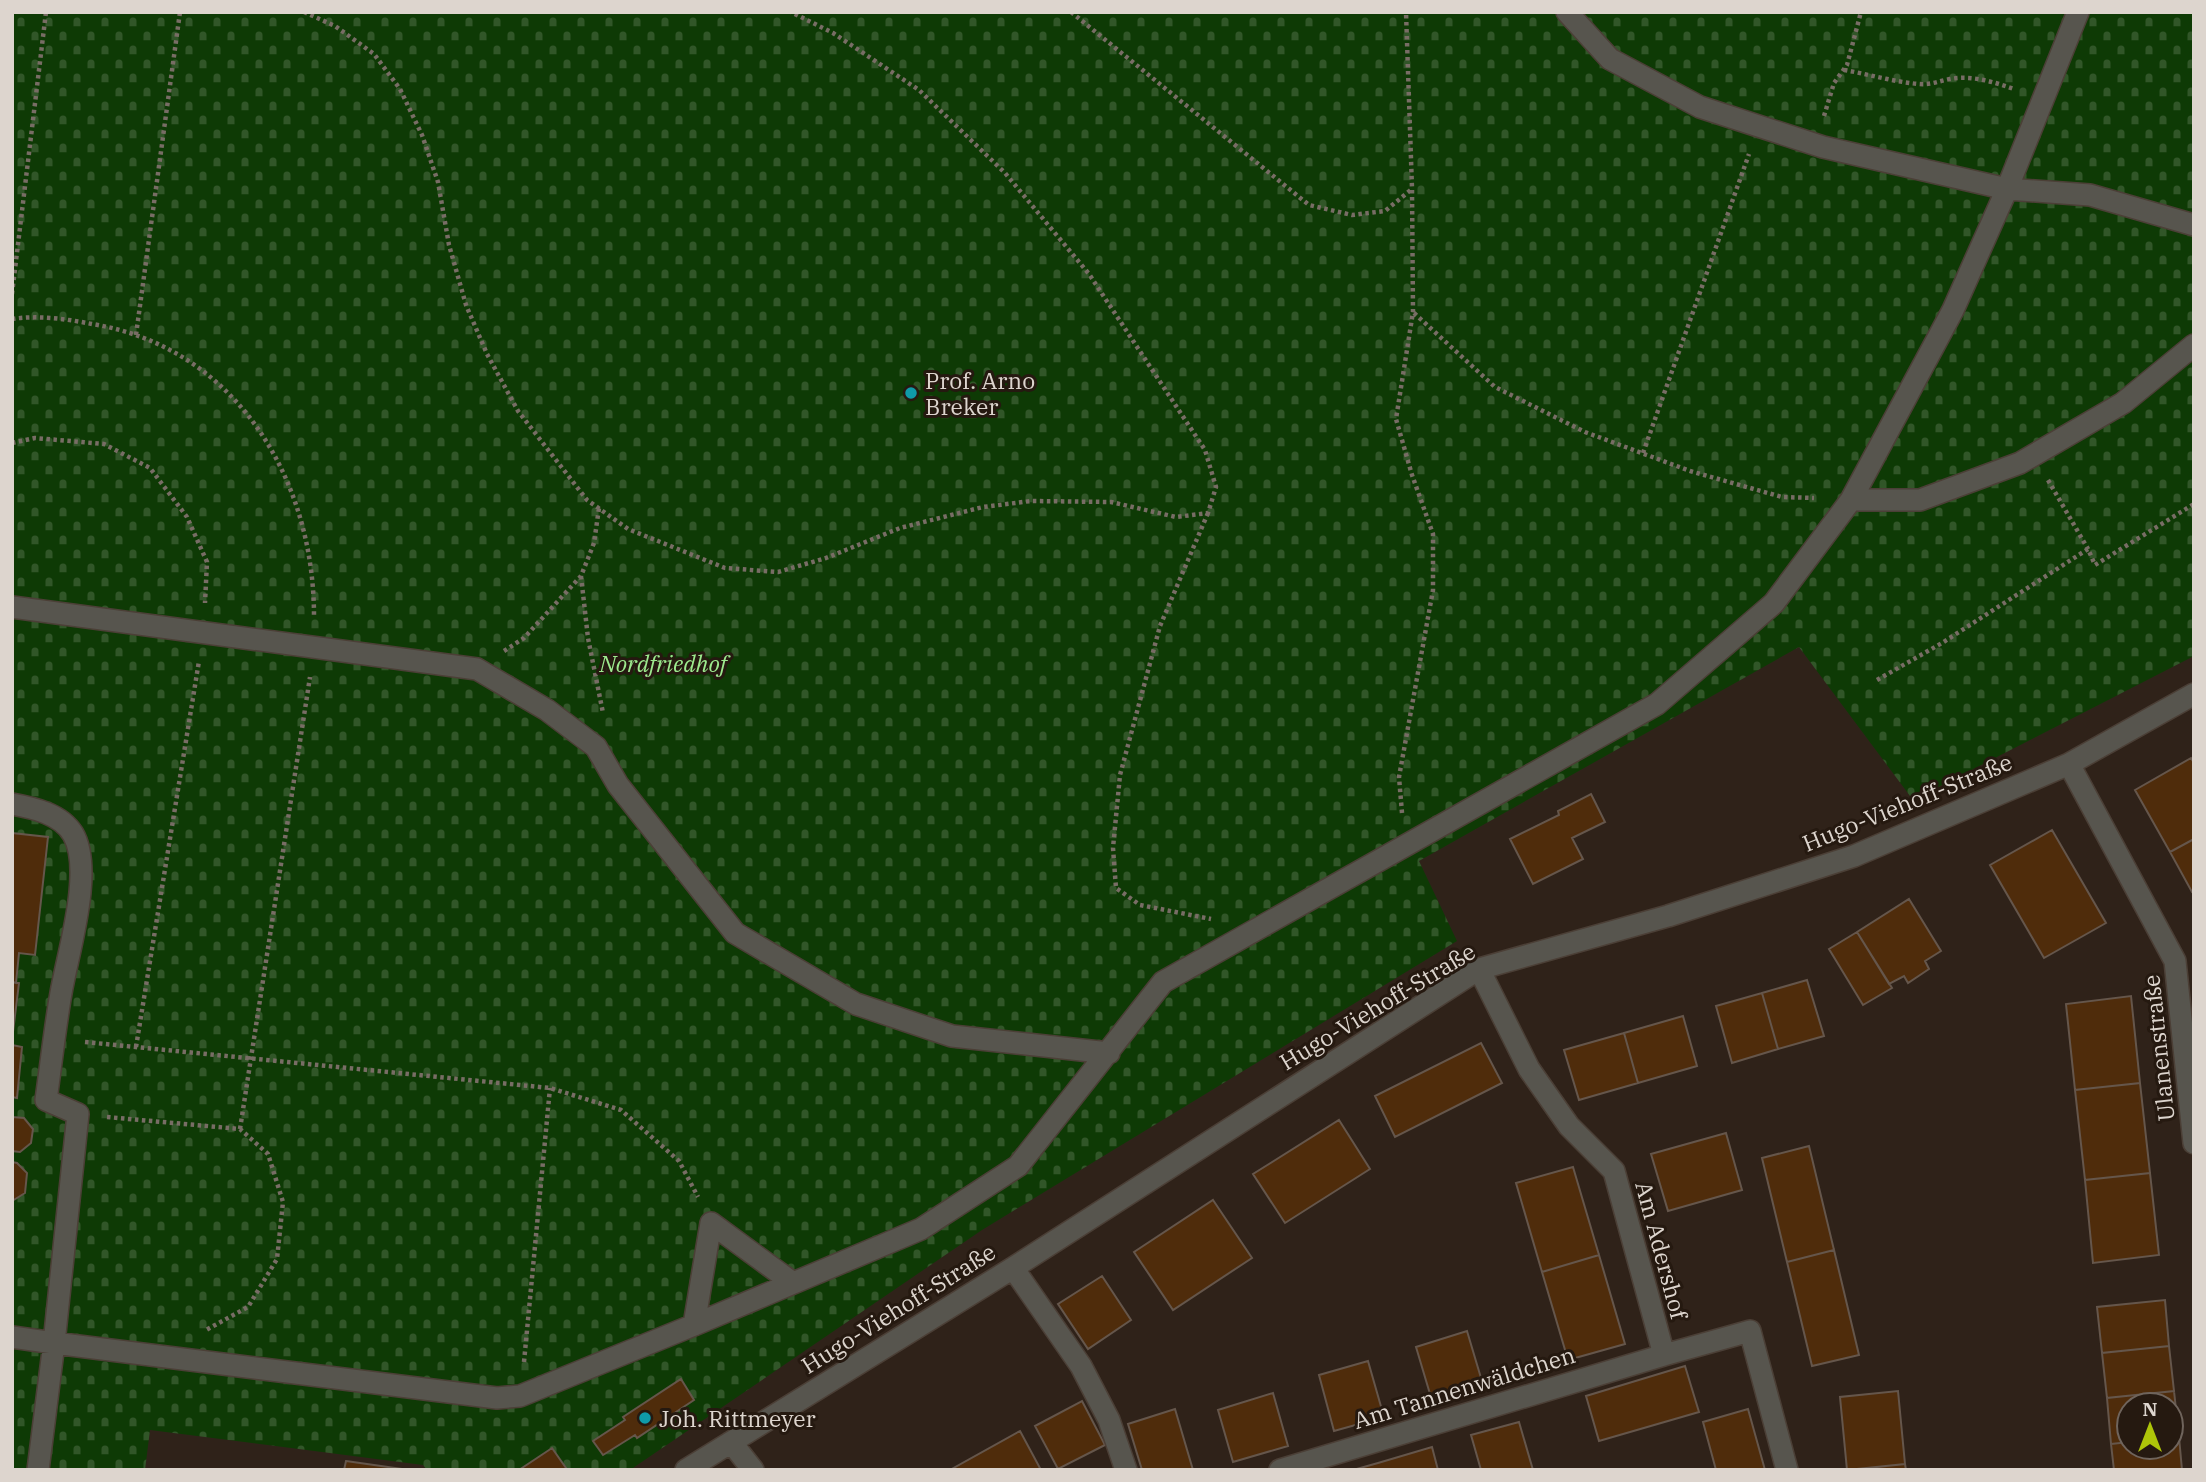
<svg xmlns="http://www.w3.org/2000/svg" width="2206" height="1482" viewBox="0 0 2206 1482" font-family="'IBM Plex Serif',serif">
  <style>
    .cemetery { fill: url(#cemetery-stones) }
    .building { fill: #4f2c0b; stroke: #65564b; stroke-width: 2 }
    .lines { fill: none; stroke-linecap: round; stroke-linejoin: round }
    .minor-casing { stroke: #4b3f36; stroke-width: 24 }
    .path { stroke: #786d65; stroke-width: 4.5; stroke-dasharray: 3.5 3.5; stroke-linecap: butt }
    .minor { stroke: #57554e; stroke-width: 21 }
    .culture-dot { fill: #0f9aa8; stroke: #251910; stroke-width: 2.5 }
    .labels { text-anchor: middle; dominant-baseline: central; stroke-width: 6; stroke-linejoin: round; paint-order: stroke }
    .poi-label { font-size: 23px; fill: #ddd5ce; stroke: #251910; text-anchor: start }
    .park-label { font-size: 23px; font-style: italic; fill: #9dea8e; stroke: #251910 }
    .street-label { font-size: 23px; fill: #ddd5ce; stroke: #251910 }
  </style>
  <defs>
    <pattern id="cemetery-stones" width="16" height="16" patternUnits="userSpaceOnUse" patternTransform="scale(1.75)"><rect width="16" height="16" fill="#0e3a05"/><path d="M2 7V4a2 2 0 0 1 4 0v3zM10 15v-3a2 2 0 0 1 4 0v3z" fill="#315628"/></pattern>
  </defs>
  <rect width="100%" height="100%" fill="#2f2219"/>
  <!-- cemetery -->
  <path class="cemetery" d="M 12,12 L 2194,12 L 2194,656 L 1913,800 L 1799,647 L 1419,861 L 1457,941 L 982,1230 L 630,1470 L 427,1470 L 423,1465 L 150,1430 L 145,1470 L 12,1470 Z"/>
  <!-- building -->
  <path class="building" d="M 2191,758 L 2194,763 L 2194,839 L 2170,852 L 2135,790 Z
    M 1591,794 L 1605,822 L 1572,838 L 1583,859 L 1533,884 L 1510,839 L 1559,815 L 1558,811 Z
    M 2052,830 L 2106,923 L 2044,958 L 1990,865 Z
    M 12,833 L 48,837 L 35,955 L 19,953 L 16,983 L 12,982 Z
    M 2194,839 L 2194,891 L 2192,892 L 2170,852 Z
    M 1909,899 L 1941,951 L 1925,961 L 1929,969 L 1908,983 L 1904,976 L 1889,984 L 1857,932 Z
    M 1857,932 L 1892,988 L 1863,1005 L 1829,949 Z
    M 1807,980 L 1824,1036 L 1778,1049 L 1762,993 Z
    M 12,982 L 19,983 L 12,1040 Z
    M 1762,993 L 1778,1049 L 1732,1063 L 1716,1006 Z
    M 2131,996 L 2140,1083 L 2075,1090 L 2066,1004 Z
    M 1683,1016 L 1697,1066 L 1638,1083 L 1624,1033 Z
    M 1624,1033 L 1638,1083 L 1579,1100 L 1564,1050 Z
    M 1481,1043 L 1502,1083 L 1395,1137 L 1375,1096 Z
    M 12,1045 L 22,1047 L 17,1098 L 12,1097 Z
    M 2140,1083 L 2150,1173 L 2085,1180 L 2075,1090 Z
    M 12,1117 L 24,1118 L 33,1129 L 31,1143 L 20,1152 L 12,1151 Z
    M 1339,1120 L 1370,1169 L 1285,1223 L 1253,1174 Z
    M 1726,1133 L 1742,1190 L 1668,1211 L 1651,1154 Z
    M 1809,1146 L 1834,1250 L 1787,1262 L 1762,1158 Z
    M 12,1162 L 17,1163 L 27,1173 L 25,1193 L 12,1201 Z
    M 1573,1167 L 1599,1255 L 1542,1272 L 1516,1183 Z
    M 2150,1173 L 2159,1255 L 2093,1263 L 2085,1180 Z
    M 1213,1200 L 1252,1258 L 1173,1310 L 1134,1252 Z
    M 1834,1250 L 1859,1355 L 1812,1366 L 1787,1262 Z
    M 1599,1255 L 1625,1344 L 1568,1360 L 1542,1272 Z
    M 1102,1276 L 1131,1320 L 1088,1349 L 1058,1304 Z
    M 2165,1300 L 2169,1346 L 2102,1353 L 2097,1307 Z
    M 1467,1331 L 1484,1388 L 1433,1404 L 1416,1347 Z
    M 2169,1346 L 2174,1391 L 2107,1398 L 2102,1353 Z
    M 1368,1361 L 1384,1417 L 1334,1431 L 1319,1375 Z
    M 1685,1366 L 1699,1412 L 1599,1441 L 1586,1396 Z
    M 681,1379 L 694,1400 L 637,1438 L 635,1435 L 603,1455 L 593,1441 L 625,1420 L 623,1417 Z
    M 1898,1391 L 1905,1464 L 1847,1470 L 1840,1397 Z
    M 2174,1391 L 2179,1437 L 2171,1438 L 2171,1405 L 2129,1405 L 2129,1442 L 2111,1444 L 2107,1398 Z
    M 1273,1393 L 1288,1446 L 1233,1462 L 1218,1410 Z
    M 1082,1401 L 1105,1445 L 1058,1469 L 1035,1426 Z
    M 1175,1409 L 1193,1470 L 1142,1470 L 1128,1424 Z
    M 1748,1409 L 1765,1470 L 1716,1470 L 1703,1422 Z
    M 1519,1422 L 1533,1470 L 1481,1470 L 1471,1435 Z
    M 1020,1431 L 1041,1470 L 950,1470 Z
    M 2179,1437 L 2182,1470 L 2114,1470 L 2111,1444 L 2129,1442 L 2129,1447 L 2171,1447 L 2171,1438 Z
    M 1432,1447 L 1438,1470 L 1353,1470 L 1378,1463 Z
    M 552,1448 L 566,1468 L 563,1470 L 519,1470 Z
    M 346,1461 L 409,1470 L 344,1470 Z
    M 1905,1464 L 1906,1470 L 1850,1470 Z"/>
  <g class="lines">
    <!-- minor casing -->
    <g class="minor-casing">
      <path id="minor" d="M 1567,12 L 1610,59 L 1700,107 L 1823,147 L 2007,189 L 2090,195 L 2194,225
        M 1851,500 L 1920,500 L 2020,463 L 2123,403 L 2194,345
        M 12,607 L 477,669 L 547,710 L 596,747 L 618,785 L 735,933 L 856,1004 L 952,1036 L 1109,1053
        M 2069,764 L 2175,961 L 2194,1143
        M 12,804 C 34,808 61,814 73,834 C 94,870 68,952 61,993 C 55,1028 51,1064 46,1100 L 78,1114 L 54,1343 L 12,1337
        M 1479,969 L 1529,1069 L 1569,1126 L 1614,1171 L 1664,1355 L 1750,1331 L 1787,1470
        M 1013,1268 L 1081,1366 L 1109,1420 L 1126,1470
        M 793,1283 L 711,1223 L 694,1325 L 921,1229 L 1018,1166 L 1163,982 L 1657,704 L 1774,603 L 1851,500 L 1953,310 L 2007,189 L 2078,12
        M 731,1442 L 753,1470
        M 38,1470 L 54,1343 L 497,1398 L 520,1396 L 694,1325
        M 686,1470 L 1013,1268 L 1479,969 L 1668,916 L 1854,856 L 2069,764 L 2194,694
        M 1280,1470 L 1664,1355"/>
    </g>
    <!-- path -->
    <path class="path" d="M 304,12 L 335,26 L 374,54 L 400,89 L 422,135 L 438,182 L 449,245 L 466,305 L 487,354 L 518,411 L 587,500 L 628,529 L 725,568 L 778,572 L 826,558 L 900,528 L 983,507 L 1031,501 L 1111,502 L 1176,517 L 1208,513 L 1216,487 L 1205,450 L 1089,274 L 1005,173 L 919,90 L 833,33 L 791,12
      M 1071,12 L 1309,205 L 1352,215 L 1385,211 L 1412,189
      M 1844,70 C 1868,74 1894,82 1919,84 C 1931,85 1939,81 1950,79 C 1972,75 1994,82 2014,89
      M 1824,116 L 1834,83 L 1847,65 L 1861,12
      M 12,294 L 46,12
      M 1414,313 L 1495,387 L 1585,432 L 1690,471 L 1782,497 L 1814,498
      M 12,319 C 38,315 67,319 92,324 C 235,347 314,478 314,616
      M 136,335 L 180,12
      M 12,443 L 35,438 L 104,444 L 150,468 L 187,517 L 207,562 L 205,603
      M 1643,453 L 1749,154
      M 2048,480 L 2088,549
      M 1208,513 L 1160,626 L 1120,775 L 1113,848 L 1116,888 L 1140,905 L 1211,919
      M 581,576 L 588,638 L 603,713
      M 504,651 L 524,638 L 581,576 L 594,543 L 599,508
      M 1877,680 L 1942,643 L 2088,549 L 2095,565 L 2194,504
      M 1402,813 L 1399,777 L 1433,590 L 1433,534 L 1412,475 L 1396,419 L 1413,312 L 1412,188 L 1406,12
      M 85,1042 L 550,1088 L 621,1110 L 679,1161 L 698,1197
      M 136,1047 L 199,661
      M 107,1117 L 240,1129 L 268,1154 L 283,1202 L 277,1259 L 248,1307 L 206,1330
      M 240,1129 L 310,677
      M 524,1362 L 550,1088"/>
    <!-- minor -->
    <use href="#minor" class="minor"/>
  </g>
  <!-- markers -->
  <g class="culture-dot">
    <circle cx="911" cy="393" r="7"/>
    <circle cx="645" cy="1418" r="7"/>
  </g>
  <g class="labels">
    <!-- poi labels -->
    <g class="poi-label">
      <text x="925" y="380">Prof. Arno<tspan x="925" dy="26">Breker</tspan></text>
      <text x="659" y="1418">Joh. Rittmeyer</text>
    </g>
    <!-- park labels -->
    <g class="park-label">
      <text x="663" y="663">Nordfriedhof</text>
    </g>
    <!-- street labels -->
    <g class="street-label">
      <text transform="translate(1907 802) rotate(-22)">Hugo-Viehoff-Straße</text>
      <text transform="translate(1377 1006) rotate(-31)">Hugo-Viehoff-Straße</text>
      <text transform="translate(2158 1048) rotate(-96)">Ulanenstraße</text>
      <text transform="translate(1662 1250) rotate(75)">Am Adershof</text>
      <text transform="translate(898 1308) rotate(-32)">Hugo-Viehoff-Straße</text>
      <text transform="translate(1464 1387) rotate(-17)">Am Tannenwäldchen</text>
    </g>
  </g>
  <!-- border -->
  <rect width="2206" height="1482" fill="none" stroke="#ddd5ce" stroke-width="28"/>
  <!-- north arrow -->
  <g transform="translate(2150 1426)"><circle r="33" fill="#251910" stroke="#6f645c" stroke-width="2"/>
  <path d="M0-5L12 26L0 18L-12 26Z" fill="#aec509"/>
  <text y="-10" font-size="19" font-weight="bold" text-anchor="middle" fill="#ddd5ce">N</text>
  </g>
</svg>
